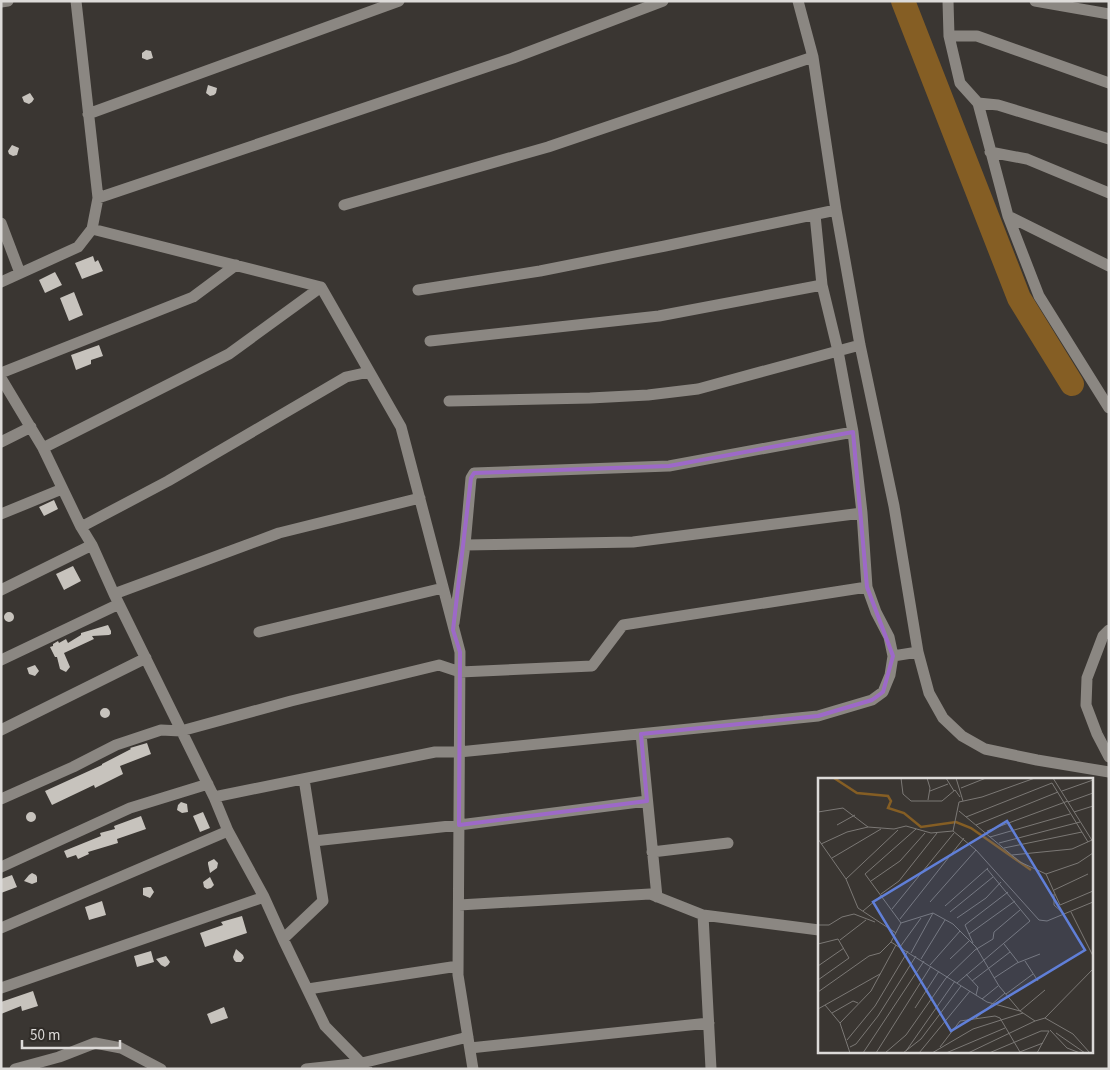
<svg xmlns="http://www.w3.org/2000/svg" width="1110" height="1070" viewBox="0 0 1110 1070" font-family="'Source Sans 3',sans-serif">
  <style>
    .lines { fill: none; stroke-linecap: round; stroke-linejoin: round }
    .river { stroke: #855e24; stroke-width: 24 }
    .building { fill: #c7c3bd }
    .street { stroke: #8b8782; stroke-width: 11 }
    .marked { fill: none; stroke: #9d69c8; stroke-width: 4; stroke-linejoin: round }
    .inset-river { fill: none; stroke: #855e24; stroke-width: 2.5 }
    .inset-road { fill: none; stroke: #7b7875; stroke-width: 1 }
    .view { fill: #607fd8; fill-opacity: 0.15; stroke: #607fd8; stroke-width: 2.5 }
    .inset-edge { fill: none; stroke: #dddbd9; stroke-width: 2.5 }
  </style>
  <rect width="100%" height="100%" fill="#3a3632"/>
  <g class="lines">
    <!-- river -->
    <path class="river" d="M 903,1 L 1019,298 L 1072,384"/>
  </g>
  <!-- building -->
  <path class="building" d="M 146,50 L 151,51 L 153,58 L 147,60 L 142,58 L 142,53 Z
    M 208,85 L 217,88 L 216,93 L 214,95 L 210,96 L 206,93 Z
    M 30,93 L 34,99 L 32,102 L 29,104 L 24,102 L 22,97 Z
    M 12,145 L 19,148 L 17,155 L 13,156 L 9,154 L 8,151 Z
    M 93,256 L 95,262 L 98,260 L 103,271 L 82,279 L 75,263 Z
    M 55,272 L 62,285 L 45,293 L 39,280 Z
    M 74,292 L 83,315 L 69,321 L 60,298 Z
    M 99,345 L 103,356 L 91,360 L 91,364 L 76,370 L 71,355 Z
    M 54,500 L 58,509 L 44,516 L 39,507 Z
    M 73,566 L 81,581 L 64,590 L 56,574 Z
    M4 617a5 5 0 1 1 10 0a5 5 0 1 1-10 0Z
    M 108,625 L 111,631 L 111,634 L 109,635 L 92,636 L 94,639 L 64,653 L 70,667 L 66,672 L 60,669 L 57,657 L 55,657 L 50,647 L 53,646 L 53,644 L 58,641 L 59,643 L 66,639 L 68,643 L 81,635 L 81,633 Z
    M 35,665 L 39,671 L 35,676 L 29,674 L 27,668 Z
    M100 713a5 5 0 1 1 10 0a5 5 0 1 1-10 0Z
    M 147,743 L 151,754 L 120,766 L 123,774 L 95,788 L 94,785 L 52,805 L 45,791 L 102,765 L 102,764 L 131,749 L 130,748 Z
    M 181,802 L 187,804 L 188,812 L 182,813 L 177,810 L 178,805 Z
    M26 817a5 5 0 1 1 10 0a5 5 0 1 1-10 0Z
    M 203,812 L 210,828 L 200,832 L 193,816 Z
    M 141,816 L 146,829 L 117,839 L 118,843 L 88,852 L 89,854 L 78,859 L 76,855 L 67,858 L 64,851 L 101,836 L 100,833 L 115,829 L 114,826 Z
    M 214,859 L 218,863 L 217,868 L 210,873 L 208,864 L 208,862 Z
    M 32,873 L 36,875 L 37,877 L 37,882 L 32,884 L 24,881 L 29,875 Z
    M 12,875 L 17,887 L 1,893 L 1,879 Z
    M 210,877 L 214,885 L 211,888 L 207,889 L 204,887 L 203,882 Z
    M 148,887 L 151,887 L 154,892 L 150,898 L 143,895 L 143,888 Z
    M 102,901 L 106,915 L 89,920 L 85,907 Z
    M 242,916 L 247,933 L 205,947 L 200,933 L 223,925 L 221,922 Z
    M 236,949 L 243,955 L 244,958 L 241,962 L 236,962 L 234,960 L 233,957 Z
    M 151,951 L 154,962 L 137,967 L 134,956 Z
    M 166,956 L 170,962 L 168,965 L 165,967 L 161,965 L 156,959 Z
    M 33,991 L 38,1006 L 22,1011 L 21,1006 L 1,1014 L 1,1002 Z
    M 224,1007 L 228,1018 L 211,1024 L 207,1014 Z"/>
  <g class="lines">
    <!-- street -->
    <path class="street" d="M 798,1 L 813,57 L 836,210 L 860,345 L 894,506 L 918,652 L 929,693 L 943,718 L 962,736 L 985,749 L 1037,760 L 1109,772
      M 948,1 L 949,36 L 960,83 L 978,103 L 1008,216 L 1039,296 L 1109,408
      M 1035,1 L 1109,14
      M 1,2 L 8,1
      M 949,36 L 977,36 L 1109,83
      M 978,103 L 998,105 L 1109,139
      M 88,114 L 399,1
      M 990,152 L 1027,159 L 1109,193
      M 98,198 L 513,58 L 663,1
      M 344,205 L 548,147 L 813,57
      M 1008,216 L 1109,266
      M 1,223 L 20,273
      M 92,229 L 321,287 L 401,427 L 460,652 L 458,975 L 473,1069
      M 1,282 L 78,247 L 92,229 L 98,198 L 76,1
      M 418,290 L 540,271 L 665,246 L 836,210
      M 430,341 L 659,316 L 822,285
      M 1,373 L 193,297 L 236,265
      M 1,378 L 43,448 L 81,527 L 92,545 L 114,594 L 214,797 L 228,831 L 264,897 L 283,939 L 325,1026 L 367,1069
      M 449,401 L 590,398 L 648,395 L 698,389 L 860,345
      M 1,442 L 31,427
      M 43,448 L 229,354 L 321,287
      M 1,514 L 62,489
      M 81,527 L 168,481 L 346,377 L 369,372
      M 465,545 L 633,542 L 862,513
      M 1,590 L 92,545
      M 114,594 L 279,533 L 420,498
      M 454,623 L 465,545 L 471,478 L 474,473 L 669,466 L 853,432
      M 1109,630 L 1103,636 L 1087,678 L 1086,705 L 1097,734 L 1109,757
      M 259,632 L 443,588
      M 893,656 L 918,652
      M 1,660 L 119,604
      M 1,730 L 146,658
      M 641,734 L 657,897
      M 214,797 L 435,752 L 459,752 L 818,716 L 872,700 L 883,692 L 890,675 L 893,656 L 889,637 L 876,612 L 867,587 L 862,513 L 853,432 L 838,351 L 822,285 L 815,215
      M 1,799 L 73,767 L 116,745 L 161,730 L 181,731 L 291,701 L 439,665 L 460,672 L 592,666 L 623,625 L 867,587
      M 314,841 L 459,825 L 647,801
      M 652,852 L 728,843
      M 1,867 L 130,808 L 208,784
      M 459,905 L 650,894 L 703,915 L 819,930
      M 703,915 L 711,1069
      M 1,928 L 228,831
      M 283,939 L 323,901 L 304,779
      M 1,988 L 264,897
      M 308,989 L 458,966
      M 470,1048 L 709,1023
      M 15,1069 L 59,1057 L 95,1043 L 121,1048 L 161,1069
      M 306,1069 L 362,1063 L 468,1037"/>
  </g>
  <!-- marked area -->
  <path class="marked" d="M 853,432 L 867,587 L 893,656 L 883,692 L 872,700 L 818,716 L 641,734 L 647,801 L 459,825 L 460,652 L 453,630 L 471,478 L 474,473 L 669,466 Z"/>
  <!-- overview -->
  <g transform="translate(818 778)">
    <rect width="275" height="275" fill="#3a3632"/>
    <path class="inset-river" d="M 16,0 L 39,15 L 70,18 L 73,23 L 70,30 L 86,35 L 103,49 L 138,44 L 153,50 L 213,92"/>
    <path class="inset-road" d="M 83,0 L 85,16 L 93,23 L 124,23 L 137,12 L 142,19M 109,0 L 112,10 L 110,22M 128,0 L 136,13M 138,0 L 145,23M 235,0 L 275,64M 143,10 L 168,0M 112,13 L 130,6M 244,13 L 275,2M 250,24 L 275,15M 141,33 L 202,84 L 228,96 L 242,127 L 275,113M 0,34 L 25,30 L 50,49 L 76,51 L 88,48 L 113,55 L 135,53 L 158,72 L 221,142 L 229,143 L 275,124M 256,34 L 275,28M 148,39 L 234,5 L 270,64M 19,47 L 37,37M 158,47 L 240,14M 135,53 L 141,24 L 164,19 L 217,0M 169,53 L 250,23M 172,59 L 252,36M 0,61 L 28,101 L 40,130 L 78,155M 181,65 L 262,44M 3,66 L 29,54 L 50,49M 186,70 L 264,54M 194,77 L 254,71 L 274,62M 14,80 L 63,51M 228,96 L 260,85 L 275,75M 28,101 L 80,52M 53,103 L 82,83 L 107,55M 236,112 L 270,96M 63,116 L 81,103 L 119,55M 236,116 L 236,127 L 246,136M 112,124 L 158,72M 127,128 L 170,90M 74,131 L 136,55M 45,133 L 64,117M 132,134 L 175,99M 253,134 L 275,178M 139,140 L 168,120 L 183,104M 82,141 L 146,60M 83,145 L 47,96 L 98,51M 0,147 L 11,147 L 24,139 L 36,136 L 57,144M 151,156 L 197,123M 22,162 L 48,142M 73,164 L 169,224 L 202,233 L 217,243 L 227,240 L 275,191M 155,165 L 147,147 L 190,114M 0,166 L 20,161 L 31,180 L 0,202M 186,166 L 200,184M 82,169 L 103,140M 93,175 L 115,135M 103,181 L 127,142M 132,181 L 151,163M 207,183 L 220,203M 112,187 L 142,153M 0,188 L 26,170M 148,196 L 160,209 L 158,217M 176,200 L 199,185 L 222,176M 154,203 L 192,174M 139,205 L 212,143 L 169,91M 0,214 L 51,178 L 62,175 L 73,164 L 83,145 L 115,135 L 135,146 L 158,169 L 181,208 L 202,233 L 227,212M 188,216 L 215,196M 164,221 L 180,208M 7,227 L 22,245 L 32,275M 97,230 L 121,193M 0,231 L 62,196M 14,235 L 35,223 L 40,225M 158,240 L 187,215M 227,240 L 255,256 L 272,275M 22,245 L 53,213 L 78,167M 232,252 L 249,270 L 262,275M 238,255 L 267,275M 29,262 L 57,228 L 90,173M 32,269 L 38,266 L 60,238 L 98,178M 122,269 L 142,243 L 177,238 L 182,240 L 202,274M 88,273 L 137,203M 45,275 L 106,183M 58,275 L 113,188M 67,275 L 88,257 L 128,200 L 157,172 L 175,161 L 176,154 L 202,132M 85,275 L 103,261 L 143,208M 101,275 L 152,213M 114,275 L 155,251 L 205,235M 128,275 L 187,250M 150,275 L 217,243M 171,275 L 223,253 L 231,253 L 219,275M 199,275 L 225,265"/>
    <path class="view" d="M 189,43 L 267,172 L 133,253 L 55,124 Z"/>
    <rect width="275" height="275" class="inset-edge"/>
  </g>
  <!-- border -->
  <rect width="1110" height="1070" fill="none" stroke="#dddbd9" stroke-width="5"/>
  <!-- scale -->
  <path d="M22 1040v8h98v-8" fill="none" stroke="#dddbd9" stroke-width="2.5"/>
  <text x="30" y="1040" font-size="15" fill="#dddbd9" stroke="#302c28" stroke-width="4" paint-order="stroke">50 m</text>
</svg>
